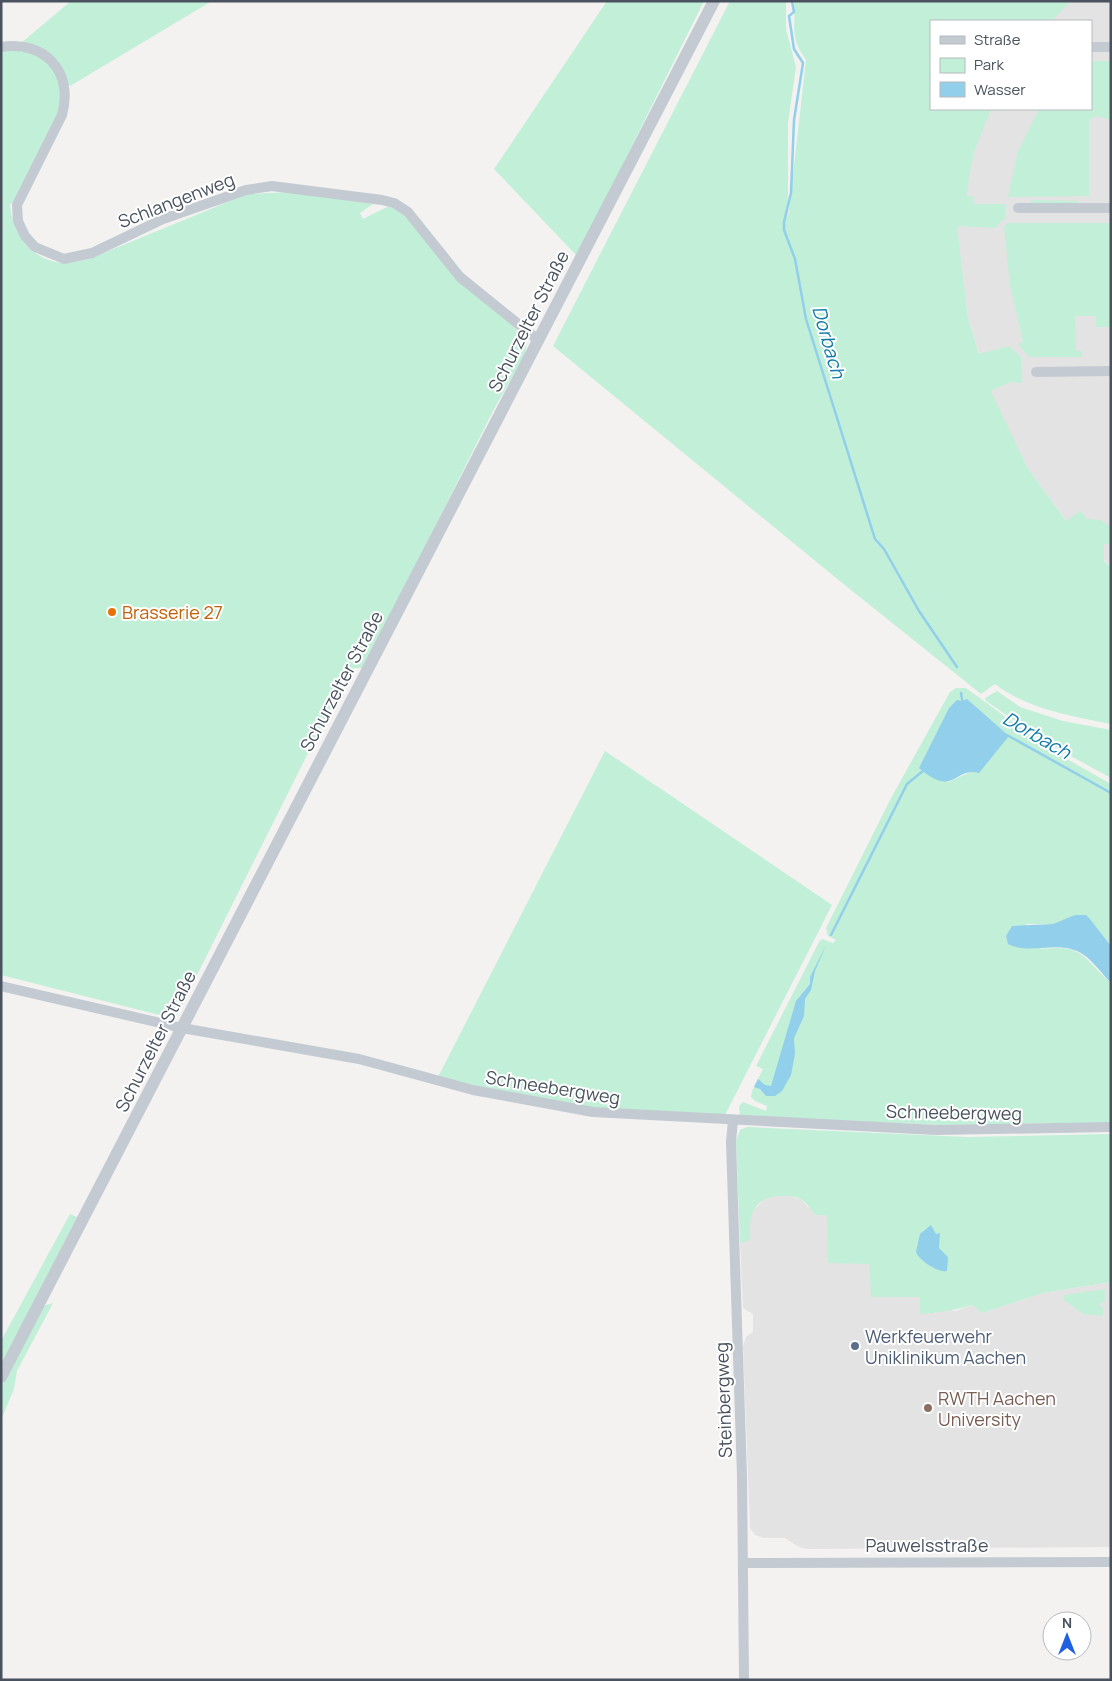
<svg xmlns="http://www.w3.org/2000/svg" width="1112" height="1681" viewBox="0 0 1112 1681" font-family="Manrope,sans-serif">
  <style>
    .education { fill: #e4e3e3 }
    .green { fill: #c2efd8; fill-rule: evenodd }
    .water { fill: #91cfea }
    .lines { fill: none; stroke-linecap: round; stroke-linejoin: round }
    .stream { stroke: #91cfea; stroke-width: 2.5 }
    .minor { stroke: #c3cad2; stroke-width: 10 }
    .tertiary { stroke: #c3cad2; stroke-width: 12 }
    .food-dot { fill: #e8710a; stroke: #fff; stroke-width: 2 }
    .service-dot { fill: #5c6f8a; stroke: #fff; stroke-width: 2 }
    .education-dot { fill: #8d6e63; stroke: #fff; stroke-width: 2 }
    .labels { text-anchor: middle; dominant-baseline: central; stroke-width: 4; stroke-linejoin: round; paint-order: stroke }
    .street-label { font-size: 18px; fill: #49525e; stroke: #fff }
    .food-label { font-size: 18px; fill: #c56008; stroke: #fff; text-anchor: start }
    .service-label { font-size: 18px; fill: #4e5e75; stroke: #fff; text-anchor: start }
    .education-label { font-size: 18px; fill: #785e54; stroke: #fff; text-anchor: start }
    .water-label { font-size: 19px; font-style: italic; fill: #117baa; stroke: #fff }
  </style>
  <rect width="100%" height="100%" fill="#f3f2f1"/>
  <!-- education -->
  <path class="education" d="M 1063,1 L 1111,1 L 1111,567 L 1066,521 L 1027,467 L 994,402 L 968,318 L 956,222 L 959,186 L 981,109 L 1091,109 L 1091,21 L 1042,21 Z
    M 772,1196 L 790,1196 L 802,1200 L 808,1207 L 827,1215 L 869,1264 L 920,1297 L 920,1313 L 935,1313 L 946,1309 L 955,1311 L 972,1305 L 982,1313 L 1043,1293 L 1111,1282 L 1111,1547 L 807,1549 L 799,1547 L 785,1538 L 764,1538 L 755,1535 L 750,1528 L 743,1346 L 746,1337 L 753,1332 L 753,1314 L 743,1308 L 740,1243 L 749,1239 L 748,1223 L 754,1209 L 765,1199 Z"/>
  <!-- green -->
  <path class="green" d="M 71,1 L 212,1 L 70,86 L 66,82 L 62,70 L 21,43 Z
    M 607,1 L 704,1 L 577,256 L 494,169 Z
    M 730,1 L 786,1 L 786,29 L 796,67 L 788,123 L 788,218 L 806,60 C 789,37 796,27 794,1 L 1071,1 L 1052,21 L 931,21 L 931,109 L 991,109 L 974,152 L 966,196 L 973,196 L 973,204 L 1005,204 L 1005,219 L 999,223 L 996,228 L 957,226 L 968,318 L 979,354 L 1009,346 L 1021,357 L 1022,383 L 1010,382 L 991,391 L 1027,467 L 1066,521 L 1081,511 L 1087,519 L 1101,520 L 1111,528 L 1111,544 L 1104,544 L 1104,561 L 1111,567 L 1111,724 C 1072,716 1027,709 995,684 L 981,694 L 841,582 L 553,346 Z
    M 1,49 L 37,53 L 61,78 L 62,108 L 16,201 L 10,204 C 12,233 33,263 66,263 C 73,263 81,260 89,259 L 247,194 L 289,192 L 373,204 L 360,213 L 363,219 L 389,206 L 412,220 L 527,341 L 525,354 L 493,411 L 364,668 L 355,668 L 346,677 L 175,1019 L 1,975 Z
    M 1091,61 L 1111,61 L 1111,120 L 1096,116 L 1089,120 L 1089,196 L 1008,197 L 1018,151 L 1039,109 L 1091,109 Z
    M 1031,200 L 1077,201 L 1077,204 L 1031,204 Z
    M 1007,223 L 1111,223 L 1111,327 L 1096,327 L 1096,316 L 1075,316 L 1076,351 L 1082,351 L 1082,357 L 1029,357 L 1018,344 L 1023,342 L 1010,285 L 1004,227 Z
    M 966,688 L 1051,750 L 1111,784 L 1111,946 L 1090,919 L 1075,916 L 1053,924 L 1026,924 L 1041,949 C 1084,944 1082,957 1111,983 L 1111,1123 L 940,1125 L 740,1116 L 739,1106 L 743,1102 L 766,1111 L 767,1106 L 755,1101 L 751,1097 L 752,1091 L 763,1069 L 756,1066 L 819,942 L 822,939 L 833,943 L 836,940 L 828,936 L 826,928 L 890,800 L 950,692 L 956,688 ZM 967,700 L 1009,736 L 973,771 L 948,782 L 959,701 Z
    M 997,691 L 1020,707 L 1063,721 L 1111,730 L 1111,778 L 1047,743 L 986,701 L 985,698 Z
    M 605,751 L 832,905 L 725,1115 L 594,1108 L 482,1087 L 438,1077 Z
    M 747,1127 L 967,1137 L 1111,1134 L 1111,1282 L 1043,1293 L 982,1313 L 972,1305 C 956,1310 937,1313 920,1314 L 920,1297 L 871,1297 L 869,1264 L 828,1263 L 827,1215 L 815,1215 C 811,1210 807,1203 802,1200 C 796,1196 788,1196 782,1196 C 754,1196 748,1215 750,1240 L 740,1243 L 736,1141 L 740,1130 Z
    M 70,1214 L 77,1217 L 1,1366 L 1,1341 Z
    M 1105,1289 L 1105,1301 L 1099,1304 L 1104,1310 L 1102,1316 L 1083,1314 L 1064,1300 L 1064,1295 Z
    M 53,1303 L 17,1371 L 14,1389 L 1,1420 L 1,1387 L 43,1306 Z"/>
  <!-- water -->
  <path class="water" d="M 967,699 L 1009,736 L 979,773 C 954,766 955,799 919,768 L 949,708 L 957,700 L 962,701 Z
    M 1075,915 L 1086,915 L 1090,919 L 1111,946 L 1111,983 C 1101,973 1090,956 1077,951 C 1054,941 1030,955 1008,944 L 1006,936 L 1012,926 L 1053,924 Z
    M 826,945 L 815,971 L 811,990 L 805,999 L 804,1016 L 794,1038 L 795,1054 L 791,1075 L 782,1091 L 775,1096 L 766,1096 L 760,1089 L 754,1087 L 758,1079 L 765,1085 L 771,1086 L 796,1001 L 810,984 L 810,977 Z
    M 931,1225 L 936,1234 L 940,1233 L 939,1248 L 948,1257 L 947,1271 C 938,1273 919,1260 916,1252 L 920,1234 Z"/>
  <g class="lines">
    <!-- stream -->
    <path class="stream" d="M 792,1 L 794,12 L 789,16 L 794,49 L 803,63 L 794,120 L 791,193 L 784,222 L 784,230 L 795,259 L 806,319 L 875,539 L 884,549 L 919,611 L 957,667
      M 961,693 L 963,705
      M 1007,735 L 1111,793
      M 831,935 L 907,784 L 923,771"/>
    <!-- minor -->
    <path class="minor" d="M 1,47 C 45,40 74,72 62,115 L 17,205 L 18,221 L 25,236 L 35,247 L 64,259 L 92,253 L 163,219 L 246,190 L 272,186 L 382,200 L 394,203 L 408,212 L 460,277 L 538,340
      M 1091,47 L 1111,47
      M 1018,208 L 1111,208
      M 1036,372 L 1111,371
      M 1,986 L 182,1028 L 359,1059 L 473,1090 L 593,1112 L 936,1130 L 1111,1127
      M 733,1120 L 731,1142 L 742,1476 L 744,1680
      M 743,1563 L 1111,1562"/>
    <!-- tertiary -->
    <path class="tertiary" d="M 1,1377 L 714,1"/>
  </g>
  <!-- markers -->
  <circle class="food-dot" cx="112" cy="612" r="5"/>
  <circle class="service-dot" cx="855" cy="1346" r="5"/>
  <circle class="education-dot" cx="928" cy="1408" r="5"/>
  <g class="labels">
    <!-- street labels -->
    <g class="street-label">
      <text transform="translate(176 200) rotate(-21)">Schlangenweg</text>
      <text transform="translate(528 321) rotate(-63)">Schurzelter Straße</text>
      <text transform="translate(341 681) rotate(-62)">Schurzelter Straße</text>
      <text transform="translate(155 1041) rotate(-63)">Schurzelter Straße</text>
      <text transform="translate(553 1087) rotate(9)">Schneebergweg</text>
      <text transform="translate(954 1112) rotate(1)">Schneebergweg</text>
      <text transform="translate(723 1400) rotate(-92)">Steinbergweg</text>
      <text x="927" y="1545">Pauwelsstraße</text>
    </g>
    <!-- food labels -->
    <g class="food-label">
      <text x="122" y="612">Brasserie 27</text>
    </g>
    <!-- service labels -->
    <g class="service-label">
      <text x="865" y="1336">Werkfeuerwehr<tspan x="865" dy="21">Uniklinikum Aachen</tspan></text>
    </g>
    <!-- education labels -->
    <g class="education-label">
      <text x="938" y="1398">RWTH Aachen<tspan x="938" dy="21">University</tspan></text>
    </g>
    <!-- water labels -->
    <g class="water-label">
      <text transform="translate(829 342) rotate(74)">Dorbach</text>
      <text transform="translate(1037 735) rotate(30)">Dorbach</text>
    </g>
  </g>
  <!-- border -->
  <rect width="1112" height="1681" fill="none" stroke="#49525e" stroke-width="5"/>
  <!-- legend -->
  <rect x="930" y="20" width="162" height="90" fill="#ffffff" stroke="#b6babf"/>
  <rect x="940" y="36" width="25" height="8" fill="#c3cad2" stroke="#b6babf"/>
  <text x="974" y="45" font-size="15" fill="#49525e">Straße</text>
  <rect x="940" y="58" width="25" height="15" fill="#c2efd8" stroke="#b6babf"/>
  <text x="974" y="70" font-size="15" fill="#49525e">Park</text>
  <rect x="940" y="82" width="25" height="15" fill="#91cfea" stroke="#b6babf"/>
  <text x="974" y="95" font-size="15" fill="#49525e">Wasser</text>
  <!-- north arrow -->
  <g transform="translate(1067 1636)"><circle r="24" fill="#ffffff" stroke="#b6babf"/>
  <path d="M0-4L9 19L0 12L-9 19Z" fill="#1f61e0"/>
  <text y="-8" font-size="14" font-weight="bold" text-anchor="middle" fill="#49525e">N</text>
  </g>
</svg>
